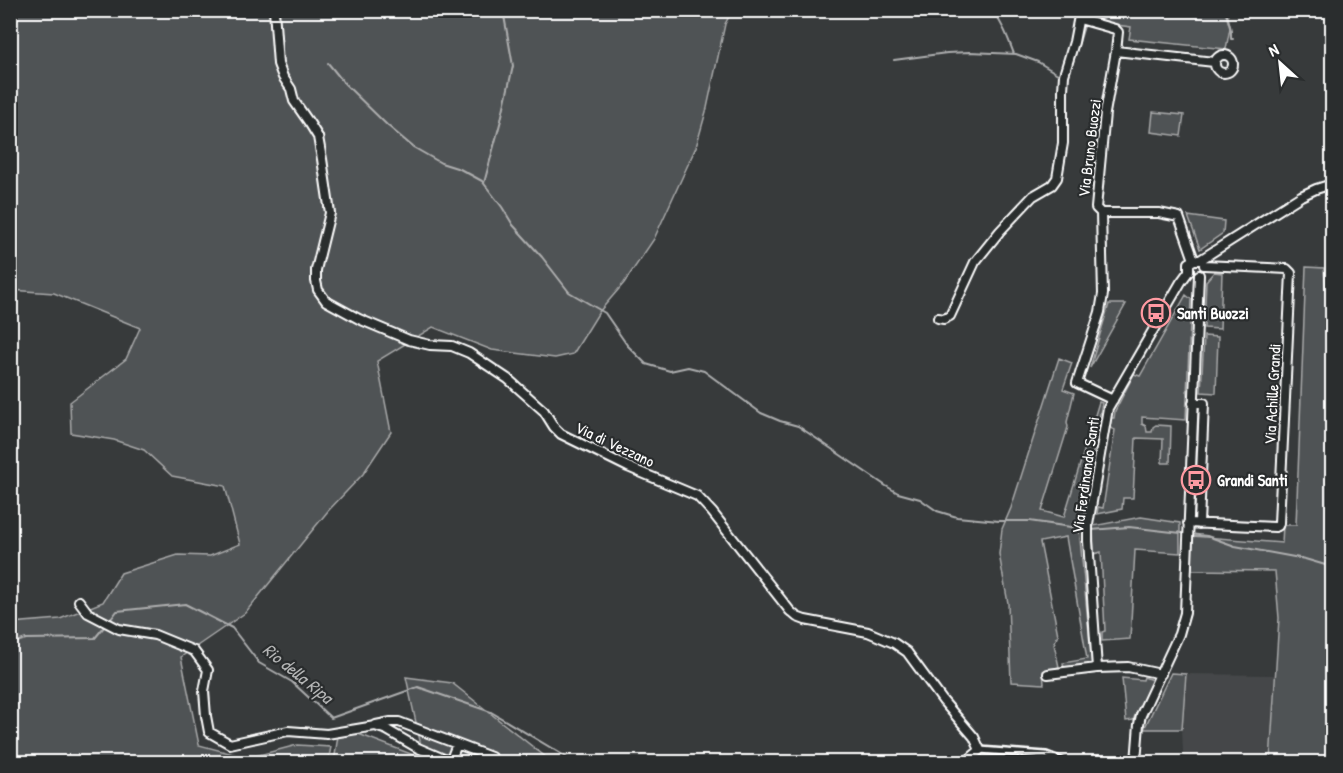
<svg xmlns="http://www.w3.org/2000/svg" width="1343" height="773" viewBox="0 0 1343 773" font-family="'Patrick Hand',sans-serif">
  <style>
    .built { fill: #444748 }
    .green { fill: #505354; stroke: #a8a9aa; stroke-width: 1.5 }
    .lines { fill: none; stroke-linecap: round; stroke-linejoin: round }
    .stream { stroke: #adaeaf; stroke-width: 2 }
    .pedestrian-casing { stroke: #fff; stroke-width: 10 }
    .minor-casing { stroke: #fff; stroke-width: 12 }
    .pedestrian { stroke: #2a2d2e; stroke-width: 5 }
    .minor { stroke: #2a2d2e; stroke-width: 8 }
    .labels { text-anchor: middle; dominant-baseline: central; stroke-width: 4.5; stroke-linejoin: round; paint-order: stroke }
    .street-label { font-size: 16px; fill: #fff; stroke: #2a2d2e }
    .poi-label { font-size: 16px; font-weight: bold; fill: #fff; stroke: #2a2d2e; text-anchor: start }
    .water-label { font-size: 18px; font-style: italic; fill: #b4b5b5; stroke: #2a2d2e }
  </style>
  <rect width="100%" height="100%" fill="#373a3b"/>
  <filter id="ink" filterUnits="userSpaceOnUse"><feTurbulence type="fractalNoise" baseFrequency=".0167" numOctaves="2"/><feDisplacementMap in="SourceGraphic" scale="12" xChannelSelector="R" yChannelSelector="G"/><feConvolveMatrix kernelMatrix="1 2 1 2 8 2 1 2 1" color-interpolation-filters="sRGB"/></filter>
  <g filter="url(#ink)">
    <!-- built -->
    <path class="built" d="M 1186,674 L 1275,675 L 1270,762 L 1185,762 L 1183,752 L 1182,729 Z"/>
    <!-- green -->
    <path class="green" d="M 1090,10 L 1225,11 L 1230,28 L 1226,49 L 1129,39 L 1131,27 L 1101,23 L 1092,19 Z
      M 10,11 L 732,11 L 725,24 L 707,108 L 696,147 L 654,239 L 624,283 L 599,312 L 573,354 L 555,358 L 492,350 L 433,327 L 377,361 L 391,432 L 363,474 L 328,511 L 245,613 L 181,657 L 199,745 L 248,758 L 297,745 L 331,747 L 328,762 L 11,762 L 11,623 L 60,619 L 103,602 L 121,573 L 178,555 L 210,556 L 240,544 L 225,486 L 172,476 L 144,450 L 114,440 L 71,433 L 70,402 L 126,359 L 140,328 L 54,293 L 11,290 Z
      M 1153,112 L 1184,115 L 1181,136 L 1151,132 Z
      M 1188,216 L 1224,221 L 1223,233 L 1200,249 Z
      M 1306,267 L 1324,268 L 1332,371 L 1332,726 L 1331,762 L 1270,762 L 1279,618 L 1275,571 L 1192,570 L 1192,536 L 1282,543 L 1283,525 L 1296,525 Z
      M 1214,272 L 1222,273 L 1220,329 L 1204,328 L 1206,281 Z
      M 1186,295 L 1191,299 L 1186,420 L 1142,417 L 1142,424 L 1146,426 L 1147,432 L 1152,432 L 1153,427 L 1156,425 L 1171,426 L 1170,463 L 1162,463 L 1163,439 L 1136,438 L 1133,498 L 1123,498 L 1122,509 L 1097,514 L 1098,507 L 1103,508 L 1115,430 L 1110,428 L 1111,418 L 1114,418 L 1115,411 L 1134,374 L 1140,376 Z
      M 1109,304 L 1126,304 L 1090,368 Z
      M 1204,336 L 1218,337 L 1216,393 L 1201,392 Z
      M 1059,358 L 1072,363 L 1063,389 L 1074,393 L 1067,422 L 1068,427 L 1042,511 L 1064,517 L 1099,402 L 1102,403 L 1079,528 L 1092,664 L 1064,668 L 1063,663 L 1087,659 L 1066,537 L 1040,542 L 1058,635 L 1054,644 L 1059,667 L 1043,671 L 1044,684 L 1011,682 L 1008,603 L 999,554 L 1002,529 L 1011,508 Z
      M 1141,517 L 1180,523 L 1180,553 L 1135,550 L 1130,639 L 1102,641 L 1102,632 L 1105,631 L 1101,552 L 1094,554 L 1093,526 Z
      M 1171,673 L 1186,674 L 1182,729 L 1144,729 Z
      M 406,677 L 452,683 L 552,762 L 334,762 L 338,736 L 356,733 L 424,759 Z
      M 1144,677 L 1152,680 L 1133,720 L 1126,721 L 1122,678 L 1143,680 Z"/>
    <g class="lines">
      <!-- stream -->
      <path class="stream" d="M 992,10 C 1003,24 1008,38 1014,54
        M 1226,10 L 1231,30 L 1231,39 L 1233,39
        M 894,60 L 947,53 L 970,52 L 1016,54 L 1038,62 L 1061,76
        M 328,63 L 345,84 L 387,125 L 413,147 L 441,163 L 460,169 L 482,181 L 502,207 L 513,225 L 542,257 L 569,292 L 605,313 L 627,345 L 646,364 L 670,371 L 688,367 L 704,371 L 761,413 L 780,421 L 798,426 L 886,486 L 898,493 L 920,499 L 937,511 L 957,517 L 999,521 L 1029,521 L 1085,529
        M 1066,77 L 1068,78 L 1089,10
        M 484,183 L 501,120 L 513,66 L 503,10
        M 1091,530 L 1129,527 L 1207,536 L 1235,546 L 1305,559 L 1332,567
        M 111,619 L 117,611 L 185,604 L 232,628 L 259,663 L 292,682 L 331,718 L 418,687 L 491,712 L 563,755 L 573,762
        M 10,644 L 26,639 L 95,638 L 104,627"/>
      <!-- pedestrian casing -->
      <g class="pedestrian-casing">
        <path id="pedestrian" d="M 980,750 L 1046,755 L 1064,762"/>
      </g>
      <!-- minor casing -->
      <g class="minor-casing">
        <path id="minor" d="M 274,10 L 278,64 L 283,77 L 291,89 L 294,101 L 310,124 L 318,137 L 322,159 L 330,213 L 316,270 L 316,281 L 318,290 L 326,301 L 359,319 L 409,340 L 430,345 L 452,346 L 469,353 L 508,379 L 544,411 L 554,427 L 561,434 L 628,467 L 697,496 L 712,512 L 790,611 L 797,617 L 805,620 L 868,632 L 894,643 L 907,652 L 943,701 L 974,737 L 980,750 L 966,762
          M 1078,12 L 1079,16 L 1083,20 L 1115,29 L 1118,32 L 1116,51 L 1105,113 L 1096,208 L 1101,213 L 1103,294 L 1100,312 L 1077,383 L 1113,400
          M 1116,51 L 1214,62
          M1215 64a9 9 0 1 1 18 0a9 9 0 1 1-18 0Z
          M 1101,213 L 1159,213 L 1179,217 L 1194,260
          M 938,318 L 944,319 L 950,316 L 975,262 L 1000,231 L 1033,196 L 1052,185 L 1057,178 L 1063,143 L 1063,90 L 1064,75 L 1074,42 L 1079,16
          M 1193,403 L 1204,403 L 1199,524
          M 1188,523 L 1275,527 L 1278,526 L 1279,523 L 1291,273 L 1287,269 L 1204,265
          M 79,601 L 88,613 L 119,629 L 155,635 L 194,651 L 208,670 L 204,691 L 206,716 L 209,732 L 230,744 L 288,731 L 327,734 L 375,726 L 387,730 L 418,748 L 451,762
          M 1048,674 L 1097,668
          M 1161,674 L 1128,667 L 1097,668 L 1088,541 L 1088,525 L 1108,408 L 1181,282 L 1189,271 L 1189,263 L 1194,260 L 1200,260 L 1301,196 L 1316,189 L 1332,184
          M 376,725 L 391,722 L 399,722 L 491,757 L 497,762
          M 450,762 L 457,744
          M 1136,762 L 1139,724 L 1141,715 L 1179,634 L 1185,613 L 1199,275"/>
      </g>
      <!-- pedestrian -->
      <use href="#pedestrian" class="pedestrian"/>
      <!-- minor -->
      <use href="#minor" class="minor"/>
    </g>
  </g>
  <!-- icons -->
  <defs>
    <g id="bus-ring" transform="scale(1.5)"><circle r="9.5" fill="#2a2d2e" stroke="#ff9aa2" stroke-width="1.5"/><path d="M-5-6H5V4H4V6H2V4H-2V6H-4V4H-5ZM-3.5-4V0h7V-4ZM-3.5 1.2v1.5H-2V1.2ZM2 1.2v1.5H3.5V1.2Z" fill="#ff9aa2"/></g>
  </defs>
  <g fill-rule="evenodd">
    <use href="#bus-ring" x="1156" y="313"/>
    <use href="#bus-ring" x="1196" y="480"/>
  </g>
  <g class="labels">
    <!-- street labels -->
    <g class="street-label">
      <text transform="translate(1089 148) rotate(-83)">Via Bruno Buozzi</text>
      <text transform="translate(1272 394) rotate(-87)">Via Achille Grandi</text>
      <text transform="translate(615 444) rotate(25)">Via di Vezzano</text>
      <text transform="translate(1085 475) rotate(-82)">Via Ferdinando Santi</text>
    </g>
    <!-- poi labels -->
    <g class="poi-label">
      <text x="1177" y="313">Santi Buozzi</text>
      <text x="1217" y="480">Grandi Santi</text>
    </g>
    <!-- water labels -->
    <g class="water-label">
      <text transform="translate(298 673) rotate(39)">Rio della Ripa</text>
    </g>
  </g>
  <!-- margin -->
  <rect width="1343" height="773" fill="none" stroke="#2a2d2e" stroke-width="36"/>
  <rect x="18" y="18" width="1307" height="737" fill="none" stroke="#fff" stroke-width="2" filter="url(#ink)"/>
  <!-- north arrow -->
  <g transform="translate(1280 63) rotate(333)" stroke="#2a2d2e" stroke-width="4.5" paint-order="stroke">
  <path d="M0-4.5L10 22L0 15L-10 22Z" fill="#ffffff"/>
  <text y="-9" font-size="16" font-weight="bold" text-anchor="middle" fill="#ffffff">N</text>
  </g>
</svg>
